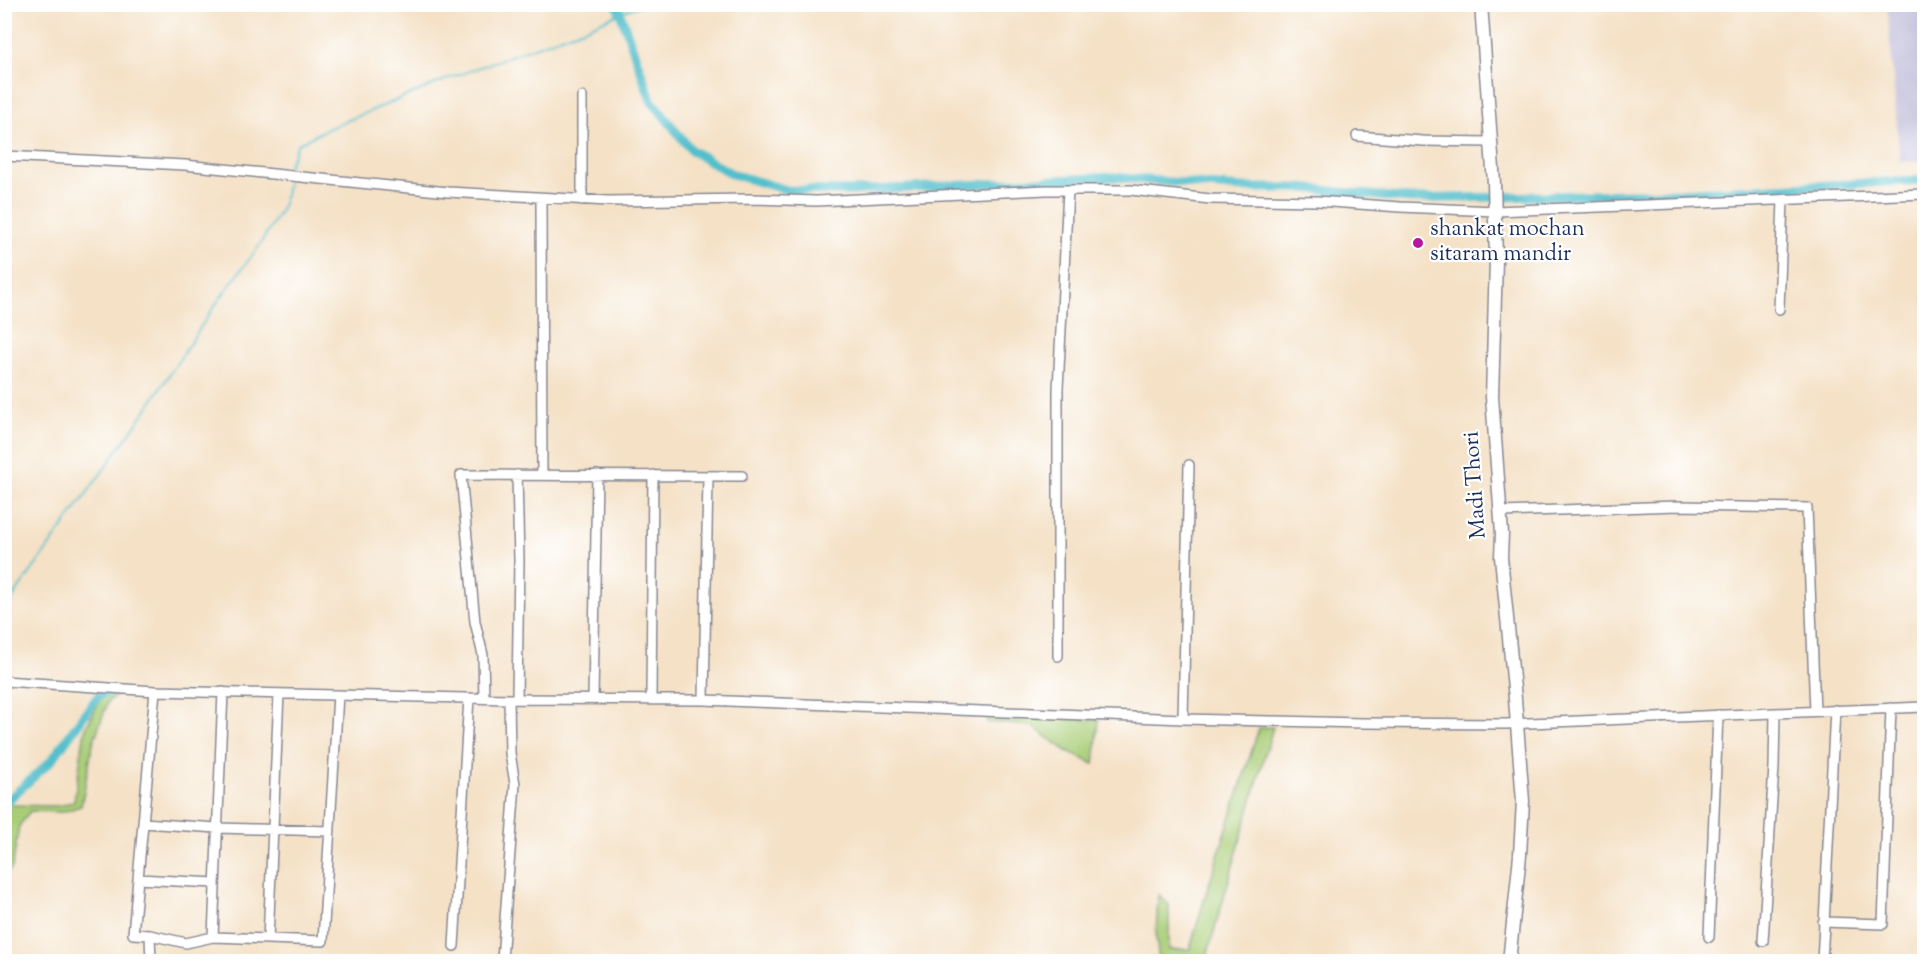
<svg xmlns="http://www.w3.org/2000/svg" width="1929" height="966" viewBox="0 0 1929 966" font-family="'Sorts Mill Goudy',serif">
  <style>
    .industrial { fill: #c3c1db }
    .green { fill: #a9cd76; stroke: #627e6a; stroke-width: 1.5 }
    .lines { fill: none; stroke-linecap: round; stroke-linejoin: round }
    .stream { stroke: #53bfcc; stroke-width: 2 }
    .canal { stroke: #53bfcc; stroke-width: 9 }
    .minor-casing { stroke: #888892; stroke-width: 12 }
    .major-casing { stroke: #888892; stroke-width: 15 }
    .minor { stroke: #fff; stroke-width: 9 }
    .major { stroke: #fff; stroke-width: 12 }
    .poi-dot { fill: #b5179e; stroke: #fff; stroke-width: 2 }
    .labels { text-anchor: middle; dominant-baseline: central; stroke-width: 4.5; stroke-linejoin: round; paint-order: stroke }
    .poi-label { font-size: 22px; fill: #1b2f5e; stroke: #fff; text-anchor: start }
    .street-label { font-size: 22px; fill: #1b2f5e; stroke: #fff }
  </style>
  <rect width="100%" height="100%" fill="#fff"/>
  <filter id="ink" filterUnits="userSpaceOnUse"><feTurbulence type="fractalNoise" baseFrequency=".0167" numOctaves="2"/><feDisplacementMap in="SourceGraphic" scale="12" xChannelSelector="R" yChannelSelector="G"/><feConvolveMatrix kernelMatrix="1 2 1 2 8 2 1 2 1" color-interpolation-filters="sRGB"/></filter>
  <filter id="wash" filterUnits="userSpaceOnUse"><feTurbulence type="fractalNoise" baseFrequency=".008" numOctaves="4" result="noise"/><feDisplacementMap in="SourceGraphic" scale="24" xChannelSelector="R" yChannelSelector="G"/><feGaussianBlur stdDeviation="1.35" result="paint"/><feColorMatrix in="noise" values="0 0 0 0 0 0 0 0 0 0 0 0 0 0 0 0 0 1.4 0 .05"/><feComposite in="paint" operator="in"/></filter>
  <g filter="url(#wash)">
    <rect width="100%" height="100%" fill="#f4e1c6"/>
    <!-- industrial -->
    <path class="industrial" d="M 1887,5 L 1924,5 L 1924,161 L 1900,162 Z"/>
    <!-- green -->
    <path class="green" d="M 103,693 L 119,694 L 108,701 L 93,743 L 81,806 L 62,812 L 30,811 L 19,826 L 12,868 L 5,875 L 5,805 L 60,806 L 74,801 L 85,730 Z
      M 986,715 L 1099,720 L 1094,764 L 1067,751 L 1032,726 L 987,722 Z
      M 1273,727 L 1206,959 L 1204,961 L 1159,961 L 1156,937 L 1158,894 L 1169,905 L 1169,950 L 1190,949 L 1205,897 L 1259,728 Z"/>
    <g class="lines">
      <!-- stream -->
      <path class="stream" d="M 288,167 L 298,144 L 325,130 L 445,80 L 586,28 L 620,13 L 643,4
        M 4,615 L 16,593 L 144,413 L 218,301 L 259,246 L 282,208 L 288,181"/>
      <!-- canal -->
      <path class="canal" d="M 617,4 L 651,100 L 691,150 L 732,174 L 787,190 L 852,191 L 1113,177 L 1241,188 L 1303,188 L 1410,199 L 1680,193 L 1924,180
        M 4,808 L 7,801 L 51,761 L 98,696 L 113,691"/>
    </g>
  </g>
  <g filter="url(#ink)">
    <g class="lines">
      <!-- minor casing -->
      <g class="minor-casing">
        <path id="minor" d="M 582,97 L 582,200
          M 1357,136 L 1423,141 L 1490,142
          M 4,156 L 185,165 L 448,192 L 608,201 L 752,199 L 816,201 L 1046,190 L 1131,190 L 1210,199 L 1317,201 L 1400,207 L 1495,211 L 1924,194
          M 541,198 L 542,475
          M 1779,309 L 1783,200
          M 1500,512 L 1677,506 L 1807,508 L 1815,711
          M 1058,656 L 1058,389 L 1068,190
          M 4,681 L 155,691 L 509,699 L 704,700 L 1183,719 L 1363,723 L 1506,724 L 1924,707
          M 155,691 L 133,934 L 150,935 L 186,943 L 213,937 L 323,941 L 338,695
          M 484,698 L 483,655 L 475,622 L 461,475 L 742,476
          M 517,699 L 519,560 L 517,475
          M 593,699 L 597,475
          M 651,699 L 653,475
          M 704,700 L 708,476
          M 1183,719 L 1189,465
          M 143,823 L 217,828 L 330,831
          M 138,879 L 215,883
          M 1823,922 L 1883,924 L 1891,708
          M 150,935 L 151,962
          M 213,937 L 223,692
          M 1709,937 L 1718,715
          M 268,939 L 279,694
          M 1763,941 L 1774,767 L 1775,713
          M 454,946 L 469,698
          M 502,960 L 515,784 L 510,753 L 509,699
          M 1822,962 L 1835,710"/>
      </g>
      <!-- major casing -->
      <g class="major-casing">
        <path id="major" d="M 1481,4 L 1494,183 L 1496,260 L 1492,397 L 1502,534 L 1501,557 L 1515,699 L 1523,801 L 1520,855 L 1509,962"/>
      </g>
      <!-- minor -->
      <use href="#minor" class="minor"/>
      <!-- major -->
      <use href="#major" class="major"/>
    </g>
  </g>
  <!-- markers -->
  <circle class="poi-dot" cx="1418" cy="243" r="6"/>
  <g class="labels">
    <!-- poi labels -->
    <g class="poi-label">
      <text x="1430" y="230">shankat mochan<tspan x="1430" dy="25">sitaram mandir</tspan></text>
    </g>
    <!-- street labels -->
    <g class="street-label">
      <text transform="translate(1476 485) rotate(-94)">Madi Thori</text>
    </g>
  </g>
  <!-- margin -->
  <rect width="1929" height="966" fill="none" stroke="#fff" stroke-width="24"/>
</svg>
